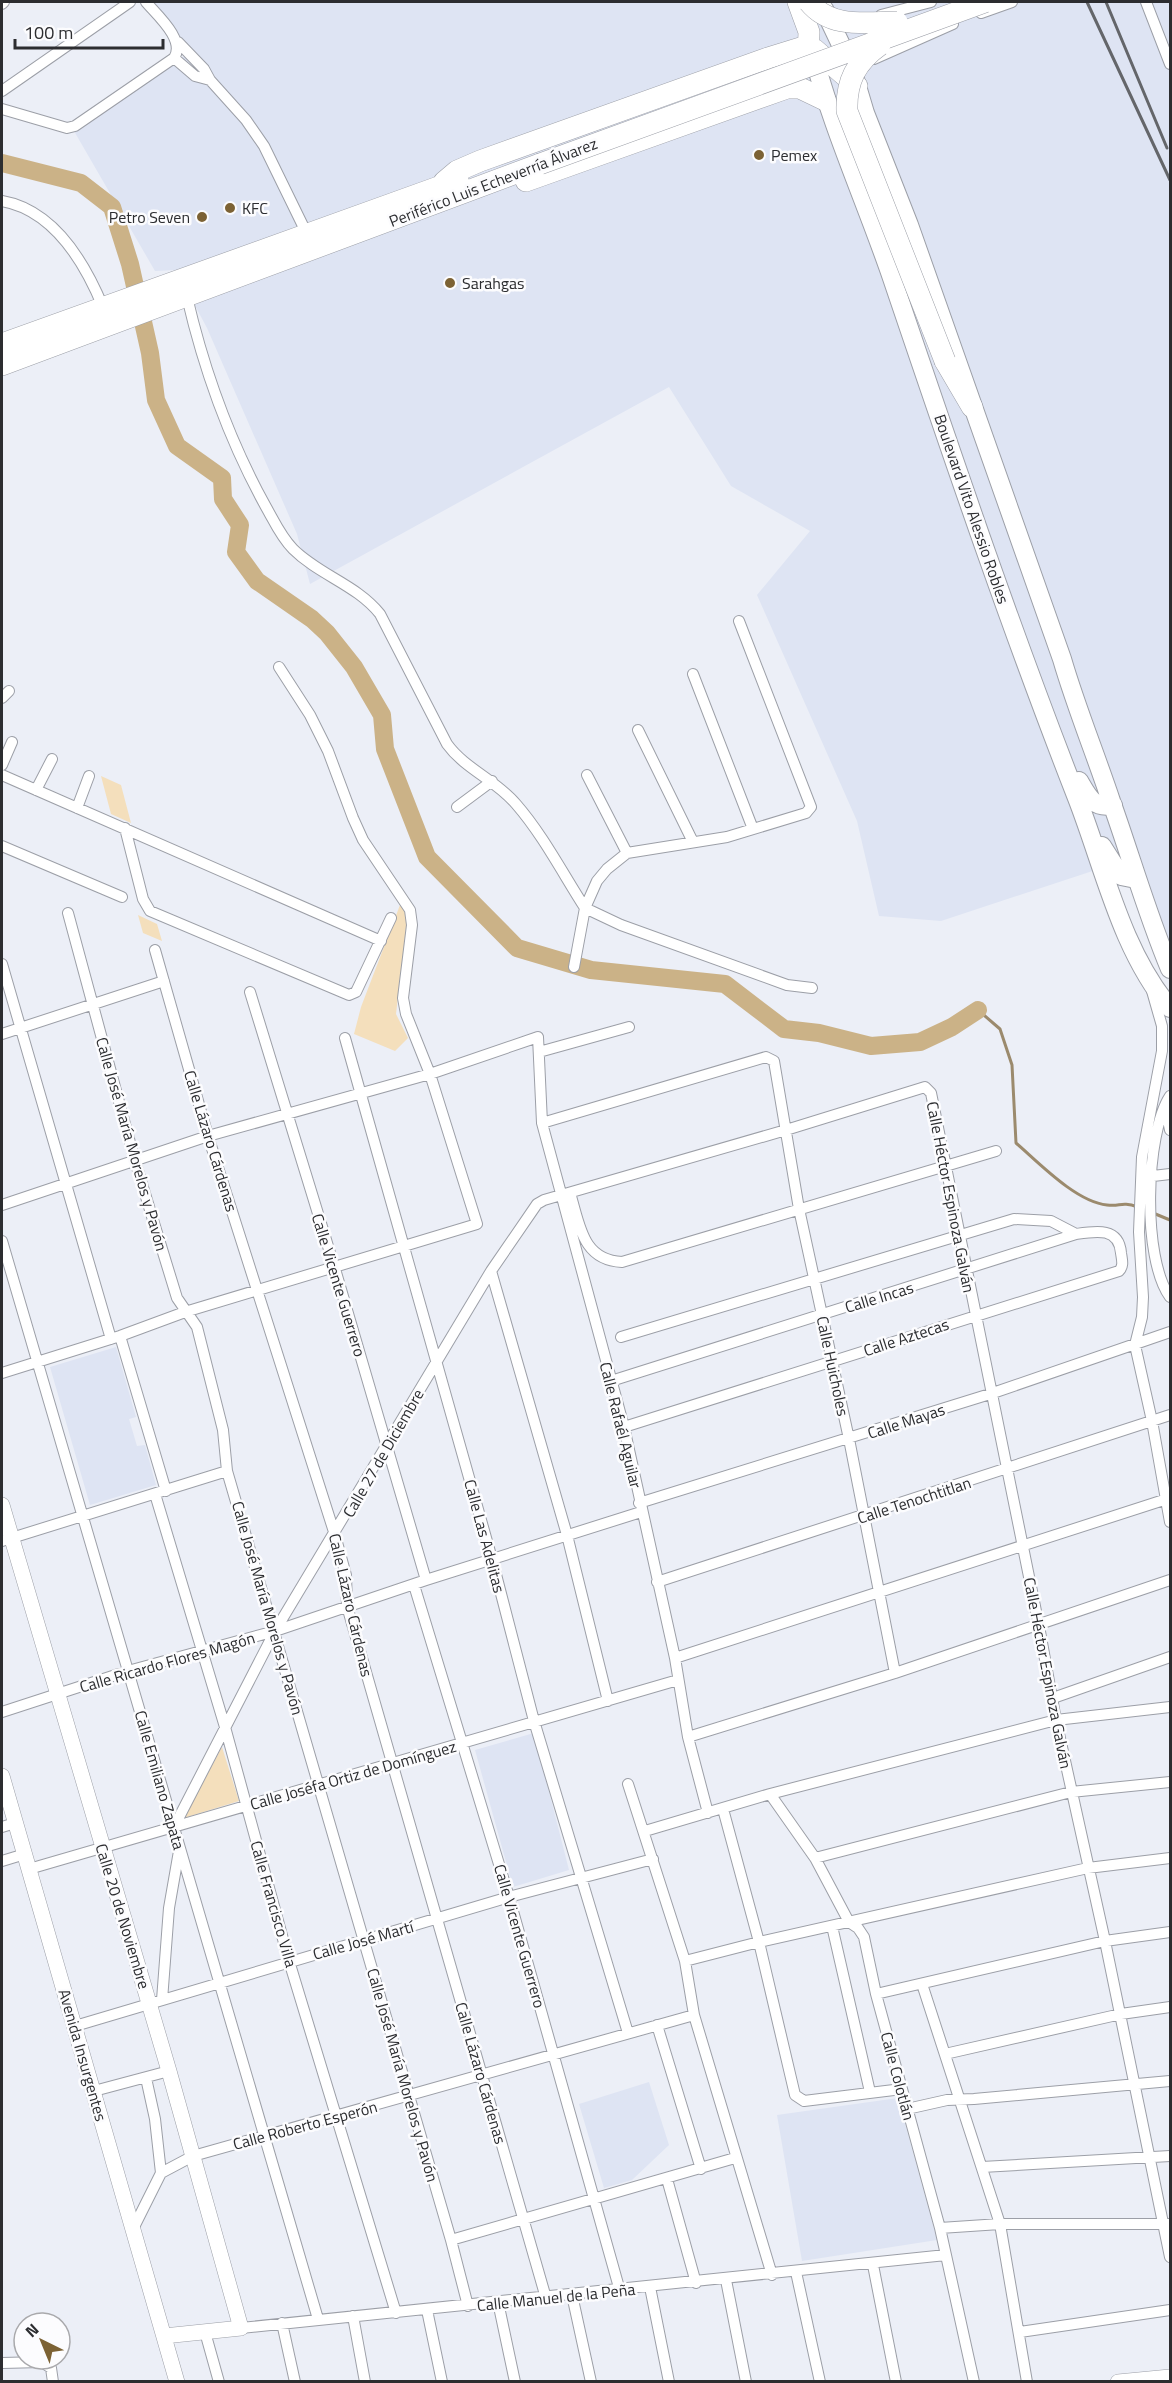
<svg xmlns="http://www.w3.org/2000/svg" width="1172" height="2383" viewBox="0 0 1172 2383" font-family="'Titillium Web',sans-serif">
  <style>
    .built { fill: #dee4f3 }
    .green { fill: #f4dfbc }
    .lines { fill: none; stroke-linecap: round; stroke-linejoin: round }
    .stream { stroke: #9b8a6d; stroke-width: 3 }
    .river { stroke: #cbb287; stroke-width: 18 }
    .street-casing { stroke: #9c9fa7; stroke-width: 12 }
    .secondary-casing { stroke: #9c9fa7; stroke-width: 16 }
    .primary-casing { stroke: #9c9fa7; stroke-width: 20 }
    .highway-casing { stroke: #9c9fa7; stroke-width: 22 }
    .street { stroke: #fff; stroke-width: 10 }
    .secondary { stroke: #fff; stroke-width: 15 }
    .primary { stroke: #fff; stroke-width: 18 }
    .highway { stroke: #fff; stroke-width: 21 }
    .rail { stroke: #64666a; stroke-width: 3 }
    .highway-bridge-casing { stroke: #9c9fa7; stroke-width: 22; stroke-linecap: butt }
    .highway-bridge { stroke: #fff; stroke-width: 21 }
    .poi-dot { fill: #7c6234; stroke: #fcfcfe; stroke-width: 2 }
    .labels { text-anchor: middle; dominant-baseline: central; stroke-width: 5; stroke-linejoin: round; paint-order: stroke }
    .poi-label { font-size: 16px; fill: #2c2d30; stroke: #fcfcfe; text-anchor: start }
    .street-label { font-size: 16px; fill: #2c2d30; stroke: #fcfcfe }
  </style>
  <rect width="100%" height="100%" fill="#eceff7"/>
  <!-- built -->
  <path class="built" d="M 144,2 L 1170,2 L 1170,957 L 1132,858 L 941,921 L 879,916 L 857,821 L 757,595 L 810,531 L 731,486 L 669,387 L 310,584 L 297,534 L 207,328 L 176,270 L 155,271 L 74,131 L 185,56 Z
    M 116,1347 L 136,1417 L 129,1419 L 137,1446 L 145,1445 L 156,1485 L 90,1505 L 50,1367 Z
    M 534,1733 L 569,1870 L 513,1887 L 475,1750 Z
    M 649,2082 L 669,2145 L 632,2180 L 604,2188 L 579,2104 Z
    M 898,2098 L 937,2240 L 802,2261 L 777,2115 Z"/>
  <!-- green -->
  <path class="green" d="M 101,776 L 121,785 L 131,823 L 111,814 Z
    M 400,905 L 408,911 L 396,1014 L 408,1038 L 395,1051 L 354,1034 L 361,1007 Z
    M 138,915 L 157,924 L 162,941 L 143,933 Z
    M 222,1747 L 239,1801 L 184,1818 Z"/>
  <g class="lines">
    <!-- stream -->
    <path class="stream" d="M 978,1010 L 1000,1029 L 1012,1065 L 1016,1143 C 1038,1162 1076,1202 1107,1205 C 1121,1207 1120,1201 1138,1207
      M 1153,1213 L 1170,1220"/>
    <!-- river -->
    <path class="river" d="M 2,163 L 81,183 L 112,207 L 130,264 L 150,353 L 156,400 L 177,446 L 222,478 L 223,499 L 240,525 L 236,552 L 257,581 L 312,619 L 327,633 L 354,667 L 382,715 L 385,749 L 427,857 L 517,948 L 591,970 L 725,984 L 784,1029 L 819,1033 L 871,1046 L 920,1042 L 952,1027 L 978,1010"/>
    <!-- street casing -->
    <g class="street-casing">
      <path id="street" d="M 1146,2 L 1170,64
        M 2,4 L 4,2
        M 981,13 L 1012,2
        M 881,15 L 931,2
        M 178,42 L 204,69 L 210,80 L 246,120 L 264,146 L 306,232
        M 174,58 L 195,76 L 210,80
        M 874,59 L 953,24
        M 2,91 L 130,2
        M 2,109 L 67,128 L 75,126 L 174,58 C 186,40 157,15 146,2
        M 2,201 C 53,210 84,261 103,307
        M 187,297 C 204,370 230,442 266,507 C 274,521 281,537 293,549 C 319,575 357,585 380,614 L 447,744 C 465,769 496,780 516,804 C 543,835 563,874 585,908
        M 693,674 L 753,829
        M 2,698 L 9,691
        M 638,730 L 693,842
        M 2,765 L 12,742
        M 2,775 L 381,941
        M 587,775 L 627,853
        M 36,790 L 52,759
        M 457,807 L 492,781
        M 77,808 L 89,776
        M 125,828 L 143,899 L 150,911 L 349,995 L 356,992 L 391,918
        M 2,846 L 122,897
        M 585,908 L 621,925 L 787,985 L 812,988
        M 68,913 L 135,1161 L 177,1298 L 197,1327 L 223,1430 L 227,1471 L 451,2240 L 468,2306
        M 155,950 L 208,1136 L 335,1535 L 346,1575 L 347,1606 L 546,2298
        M 2,964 L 111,1339
        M 574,967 L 585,908 L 597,881 L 607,869 L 627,853 L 727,837 L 806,813 L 811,807 L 739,621
        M 1152,991 L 1162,1026 L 1162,1051 L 1142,1157 L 1139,1232 L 1143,1297 L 1142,1317 L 1135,1345 L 1152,1421 L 1170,1522
        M 250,992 L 335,1269 L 426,1580
        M 2,1034 L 164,981
        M 345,1038 L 492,1559 L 534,1721 L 628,2033
        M 539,1052 L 629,1027
        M 1170,1096 C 1145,1134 1142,1259 1170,1297
        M 1166,1110 L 1170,1130
        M 542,1123 L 766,1057 L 774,1061 L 799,1209 L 849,1439 L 895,1673
        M 1153,1176 L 1170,1174
        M 570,1193 C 580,1225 582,1260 622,1262 L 996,1151
        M 2,1205 L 208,1136 L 430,1074 L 538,1037 L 542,1123 L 624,1427 L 675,1658 L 688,1737 L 708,1813
        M 2,1241 L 318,2319
        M 491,1271 L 567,1535 L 608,1701
        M 120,1336 L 166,1491
        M 621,1337 L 1014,1219 L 1051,1221 L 1076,1234
        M 2,1373 L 120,1336 L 185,1312 L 477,1224 L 430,1074 L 406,1014 L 403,998 L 412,925 L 410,910 L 363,840 L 353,818 L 328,751 L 310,715 L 279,667
        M 611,1381 L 1076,1234 C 1096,1231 1119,1227 1121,1253 C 1122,1260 1124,1266 1119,1271 L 624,1427
        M 155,1494 L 225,1727 L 289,1961 L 396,2313
        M 639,1503 L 990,1394 L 1170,1332
        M 2,1541 L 227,1471
        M 657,1582 L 1170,1415
        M 414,1585 L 509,1897 L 620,2291
        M 675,1658 L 1170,1498
        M 1053,1698 L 1170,1657
        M 2,1712 L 128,1671 L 275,1631 L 426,1580 L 641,1512
        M 688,1737 L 895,1673 L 1170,1580
        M 628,1784 L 685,1961 L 694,2015 L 772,2275
        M 770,1794 L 815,1858 L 849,1922 L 858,1928 L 864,1937 L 876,1994 L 940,2228 L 974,2382
        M 723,1809 L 759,1942 L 795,2095 L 804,2101 L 902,2089
        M 175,1825 L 275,1631 L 491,1271 L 537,1204 L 544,1200 L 786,1130 L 925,1087 L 931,1093 L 1039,1626 L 1056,1720 L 1105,1941 L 1170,2257
        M 2,1827 L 15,1823
        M 645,1831 L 770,1794 L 1056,1720 L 1170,1707
        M 815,1858 L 1071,1792 L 1170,1782
        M 2,1861 L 25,1854
        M 29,1869 L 678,1680
        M 832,1926 L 870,2092
        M 685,1961 L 759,1942 L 1088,1868 L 1170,1858
        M 922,1984 L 1000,2224 L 1027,2382
        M 876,1994 L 1105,1941 L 1170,1932
        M 162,2000 L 169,1908 L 179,1851
        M 657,2025 L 701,2169
        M 75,2026 L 509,1897 L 653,1859
        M 945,2054 L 1121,2014 L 1170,2007
        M 94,2091 L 169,2071
        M 907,2109 L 947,2100 L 974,2099 L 1170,2081
        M 982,2167 L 1170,2156
        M 161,2173 L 193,2156 L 694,2015
        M 667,2179 L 696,2283
        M 134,2227 L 161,2173 L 155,2119 L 146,2078
        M 940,2228 L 1000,2224 L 1170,2224
        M 451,2240 L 735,2158
        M 873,2265 L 896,2382
        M 796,2272 L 820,2382
        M 726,2280 L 746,2382
        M 650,2287 L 669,2382
        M 572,2295 L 591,2382
        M 498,2302 L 515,2382
        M 427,2310 L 442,2382
        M 353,2316 L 365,2382
        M 282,2323 L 295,2382
        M 241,2328 L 946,2255
        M 205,2332 L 219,2382
        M 1020,2332 L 1170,2310
        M 2,2363 L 42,2362 L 51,2368 L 53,2382"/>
    </g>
    <!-- secondary casing -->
    <g class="secondary-casing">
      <path id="secondary" d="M 2,1505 L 169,2071 L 241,2328 L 164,2336
        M 2,1776 L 177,2382
        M 1118,2382 L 1170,2377"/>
    </g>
    <!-- primary casing -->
    <g class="primary-casing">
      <path id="primary" d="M 824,9 L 851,66 L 865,113 L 909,225 L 1062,659 C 1076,707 1095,753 1111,801 C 1131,857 1147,914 1170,969
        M 812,50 C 832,128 866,202 892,278 C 951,452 1010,627 1077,798 C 1104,867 1121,950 1170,1008
        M 1079,781 C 1088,796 1093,809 1113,805
        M 1102,846 L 1121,876 L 1136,879"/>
    </g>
    <!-- highway casing -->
    <g class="highway-casing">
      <path id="highway" d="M 798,2 L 809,32 L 808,59
        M 814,49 L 857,86
        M 526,181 L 787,88 L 800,88 L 825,100
        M 444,182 L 457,171 L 480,161 L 768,58 L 810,45
        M 2,344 L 458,180
        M 945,361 L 972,407
        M 2,365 L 540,164"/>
    </g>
    <!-- street -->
    <use href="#street" class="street"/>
    <!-- secondary -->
    <use href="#secondary" class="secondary"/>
    <!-- primary -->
    <use href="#primary" class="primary"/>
    <!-- highway -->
    <use href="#highway" class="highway"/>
    <!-- rail -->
    <path class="rail" d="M 1087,2 L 1170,180
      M 1106,2 L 1167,148"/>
    <!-- highway-bridge casing -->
    <g class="highway-bridge-casing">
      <path id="highway-bridge" d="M 809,2 C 831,29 866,22 897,22
        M 880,45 C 856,62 846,81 847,111 L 945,361
        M 540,164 L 985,2"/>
    </g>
    <!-- highway-bridge -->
    <use href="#highway-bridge" class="highway-bridge"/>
  </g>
  <!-- markers -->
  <g class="poi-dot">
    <circle cx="759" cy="155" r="6"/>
    <circle cx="230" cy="208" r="6"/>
    <circle cx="202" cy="217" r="6"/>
    <circle cx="450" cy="283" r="6"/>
  </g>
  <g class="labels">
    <!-- poi labels -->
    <g class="poi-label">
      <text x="771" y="155">Pemex</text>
      <text x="242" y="208">KFC</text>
      <text x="190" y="217" text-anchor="end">Petro Seven</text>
      <text x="462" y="283">Sarahgas</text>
    </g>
    <!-- street labels -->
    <g class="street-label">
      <text transform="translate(493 182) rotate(-21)">Periférico Luis Echeverría Álvarez</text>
      <text transform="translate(972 509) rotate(71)">Boulevard Vito Alessio Robles</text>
      <text transform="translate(211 1141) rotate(73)">Calle Lázaro Cárdenas</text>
      <text transform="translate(132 1144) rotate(74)">Calle José María Morelos y Pavón</text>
      <text transform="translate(951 1197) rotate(79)">Calle Héctor Espinoza Galván</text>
      <text transform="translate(339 1285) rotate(73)">Calle Vicente Guerrero</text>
      <text transform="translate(879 1297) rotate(-17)">Calle Incas</text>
      <text transform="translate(906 1337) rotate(-18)">Calle Aztecas</text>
      <text transform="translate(833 1366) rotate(78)">Calle Huicholes</text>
      <text transform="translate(906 1421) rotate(-18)">Calle Mayas</text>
      <text transform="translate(621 1425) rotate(76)">Calle Rafaél Aguilar</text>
      <text transform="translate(383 1453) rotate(-60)">Calle 27 de Diciembre</text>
      <text transform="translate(914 1500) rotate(-18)">Calle Tenochtitlan</text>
      <text transform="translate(485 1536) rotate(75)">Calle Las Adelitas</text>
      <text transform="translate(351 1605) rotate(77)">Calle Lázaro Cárdenas</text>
      <text transform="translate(268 1608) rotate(74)">Calle José María Morelos y Pavón</text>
      <text transform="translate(167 1662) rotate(-16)">Calle Ricardo Flores Magón</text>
      <text transform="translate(1048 1673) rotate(79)">Calle Héctor Espinoza Galván</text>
      <text transform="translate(353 1775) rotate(-16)">Calle Joséfa Ortiz de Domínguez</text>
      <text transform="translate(160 1780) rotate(74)">Calle Emiliano Zapata</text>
      <text transform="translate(274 1904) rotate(74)">Calle Francisco Villa</text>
      <text transform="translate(123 1916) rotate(73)">Calle 20 de Noviembre</text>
      <text transform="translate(520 1936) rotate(74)">Calle Vicente Guerrero</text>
      <text transform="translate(363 1940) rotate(-16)">Calle José Martí</text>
      <text transform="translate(83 2055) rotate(74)">Avenida Insurgentes</text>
      <text transform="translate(481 2073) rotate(74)">Calle Lázaro Cárdenas</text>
      <text transform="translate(403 2075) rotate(74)">Calle José María Morelos y Pavón</text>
      <text transform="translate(898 2076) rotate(75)">Calle Colotlán</text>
      <text transform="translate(305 2125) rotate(-15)">Calle Roberto Esperón</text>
      <text transform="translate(556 2297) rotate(-6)">Calle Manuel de la Peña</text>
    </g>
  </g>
  <!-- border -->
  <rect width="1172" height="2383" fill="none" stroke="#2c2d30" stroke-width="6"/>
  <!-- north arrow -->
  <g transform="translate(42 2341) rotate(317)"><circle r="28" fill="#fcfcfe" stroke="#a9a9ac" stroke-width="1.5"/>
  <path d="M0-4.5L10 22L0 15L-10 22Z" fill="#7c6234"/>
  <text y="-9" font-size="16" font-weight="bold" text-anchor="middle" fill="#2c2d30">N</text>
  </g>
  <!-- scale -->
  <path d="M15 39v9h148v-9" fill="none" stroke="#2c2d30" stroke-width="3"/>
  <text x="24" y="39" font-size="18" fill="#2c2d30" stroke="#fcfcfe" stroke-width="4.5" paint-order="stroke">100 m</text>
</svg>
